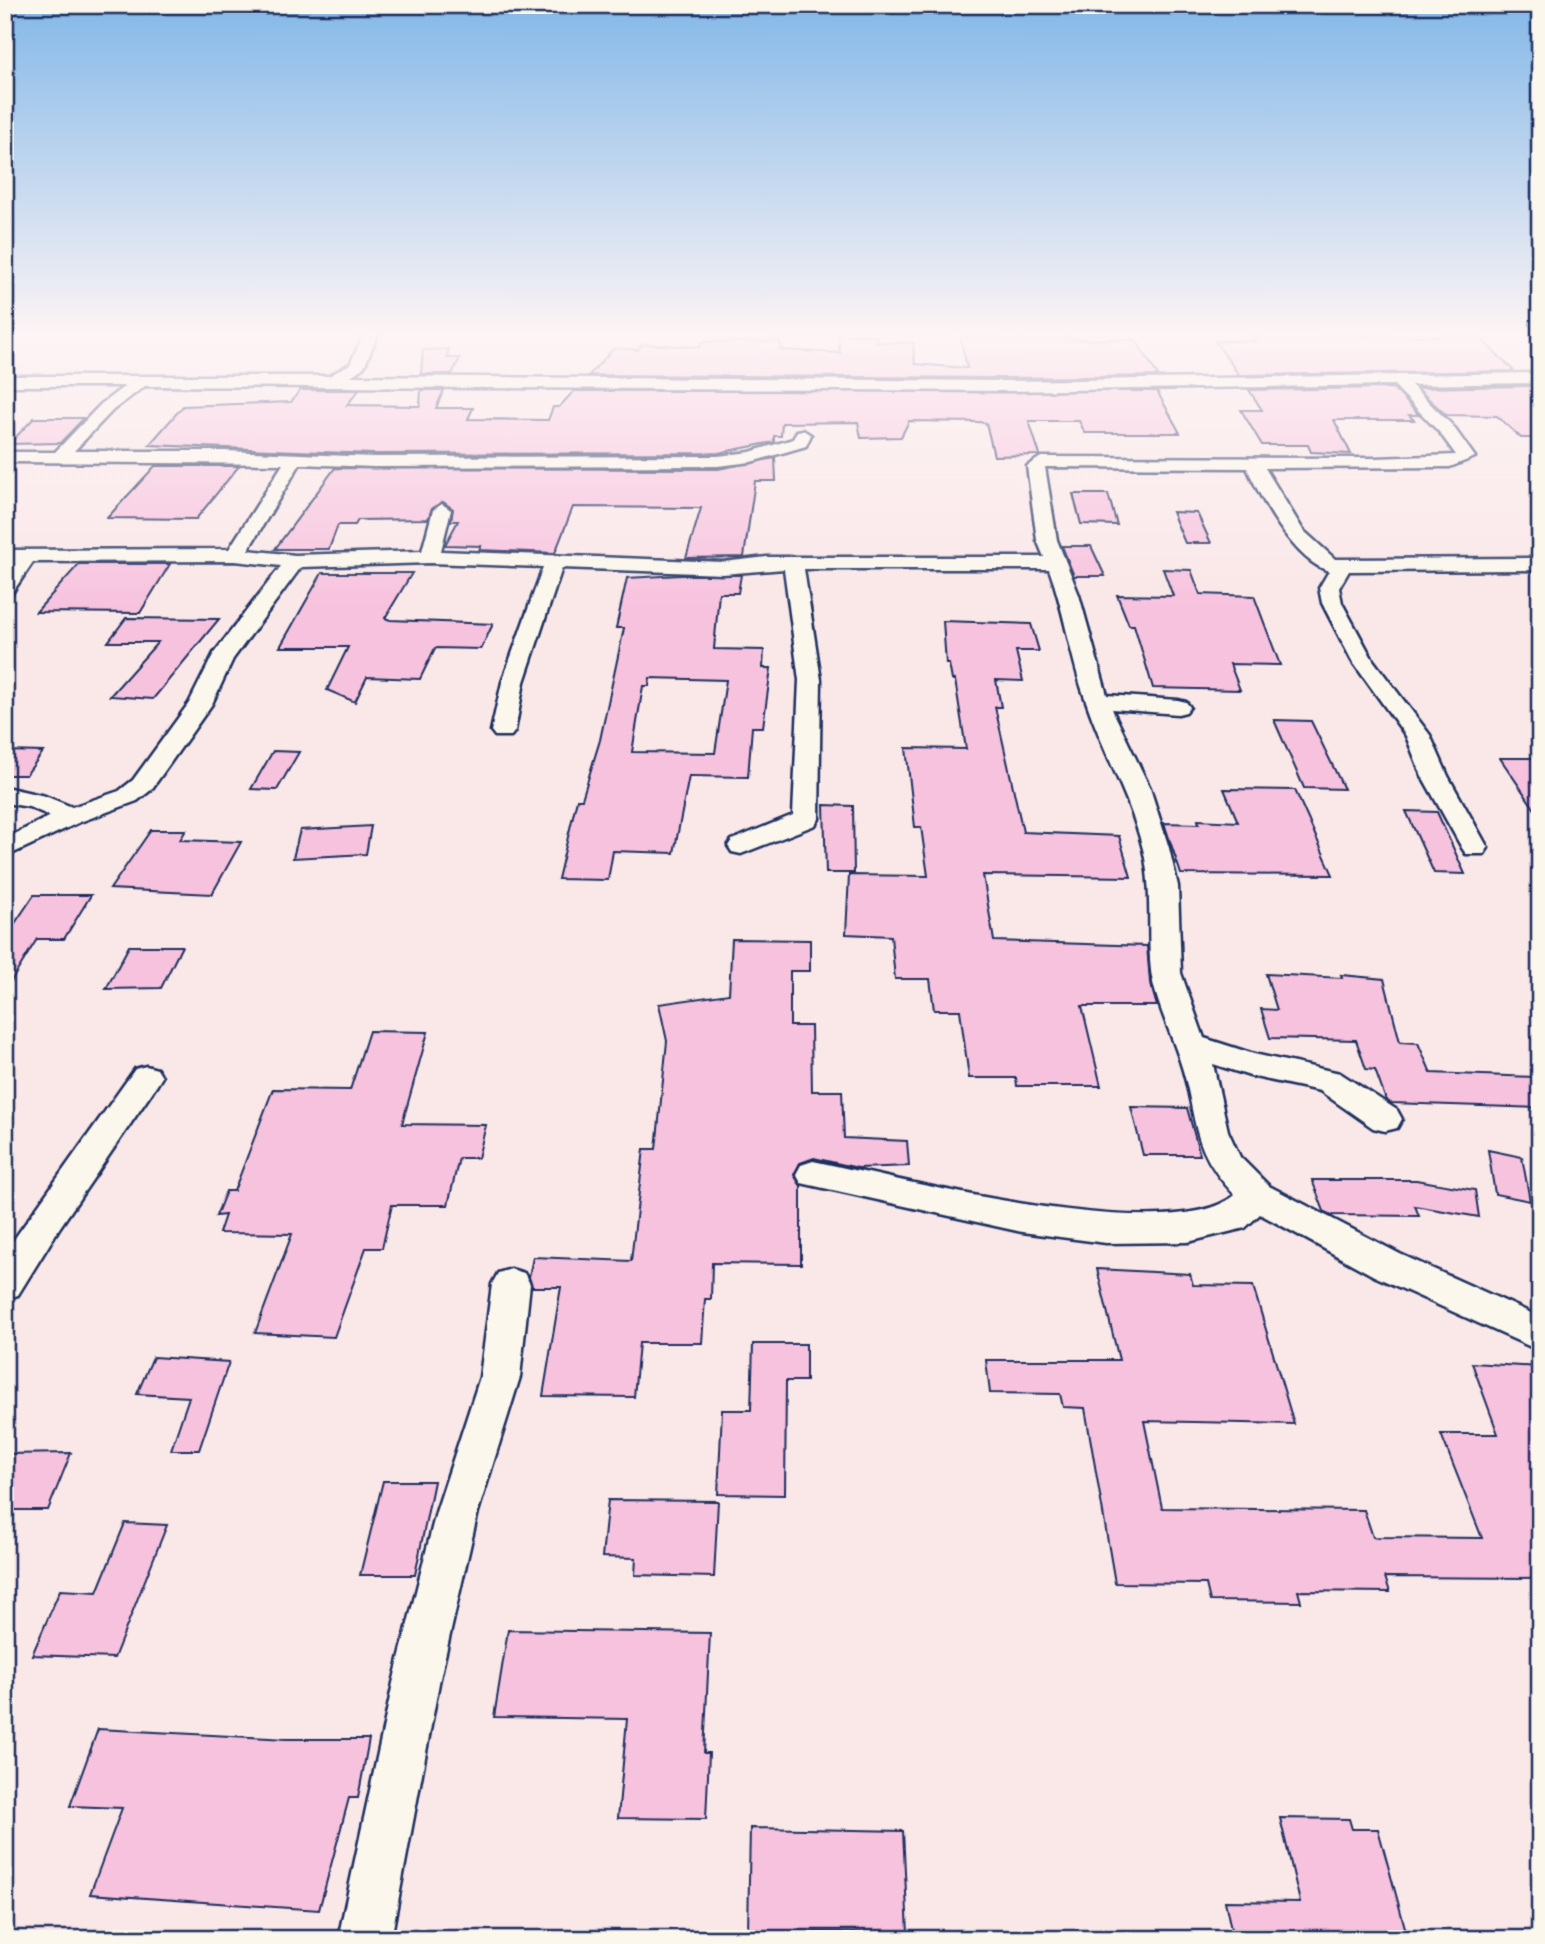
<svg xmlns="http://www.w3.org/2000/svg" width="1545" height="1944" viewBox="0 0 1545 1944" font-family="'Comic Neue',sans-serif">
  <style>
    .building { fill: #f7c2de; stroke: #1b2f5e; stroke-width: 2; fill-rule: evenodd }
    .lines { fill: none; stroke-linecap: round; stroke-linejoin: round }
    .minor-casing { stroke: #1b2f5e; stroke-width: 5 }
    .minor { fill: #fbf7ec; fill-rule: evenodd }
  </style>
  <rect width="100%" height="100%" fill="#fae7e8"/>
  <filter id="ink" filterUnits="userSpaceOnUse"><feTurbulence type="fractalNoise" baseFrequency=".0143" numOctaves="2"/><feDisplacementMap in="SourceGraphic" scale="14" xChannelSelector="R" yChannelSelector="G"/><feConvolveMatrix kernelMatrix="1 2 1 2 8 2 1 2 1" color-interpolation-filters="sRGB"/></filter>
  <g filter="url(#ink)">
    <!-- building -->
    <path class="building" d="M 1063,334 L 1067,339 L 1136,340 L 1158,376 L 1006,378 L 589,375 L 614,348 L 638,350 L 642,344 L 700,347 L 701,342 L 780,341 L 781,350 L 840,353 L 838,335 L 876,335 L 877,342 L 913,343 L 915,364 L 967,368 L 960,336 Z
      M 1251,335 L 1478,336 L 1514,371 L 1239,375 L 1215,341 L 1256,341 Z
      M 449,349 L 447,358 L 460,358 L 452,374 L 421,374 L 423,350 Z
      M 1531,386 L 1540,394 L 1540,438 L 1521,438 L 1497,416 L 1446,415 L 1417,388 Z
      M 1393,388 L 1419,415 L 1409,415 L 1414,420 L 1334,420 L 1351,454 L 1311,452 L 1308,445 L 1262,445 L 1241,410 L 1262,410 L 1249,390 Z
      M 300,390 L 359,390 L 347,405 L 420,406 L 421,390 L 444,390 L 436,408 L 473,408 L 468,419 L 548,420 L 553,407 L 559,407 L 574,391 L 1157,391 L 1180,433 L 1085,433 L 1079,421 L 1029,421 L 1040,455 L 994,456 L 986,423 L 978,422 L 909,421 L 901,437 L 861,438 L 858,422 L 782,423 L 781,436 L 774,436 L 774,442 L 718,453 L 374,454 L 149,445 L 183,406 L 291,402 Z
      M 34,418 L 84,418 L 60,443 L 9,444 Z
      M 775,458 L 776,481 L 755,481 L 744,557 L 686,558 L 701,508 L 573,507 L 555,553 L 479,550 L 481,546 L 445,545 L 458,521 L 451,521 L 453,509 L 443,502 L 432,508 L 428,519 L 358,520 L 355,525 L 338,525 L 329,549 L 275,549 L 335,468 L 718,469 Z
      M 155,466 L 239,466 L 196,519 L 107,518 Z
      M 1073,494 L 1108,494 L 1117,525 L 1081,524 Z
      M 1172,512 L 1197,513 L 1211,543 L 1185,543 Z
      M 1062,546 L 1091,546 L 1105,576 L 1074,576 Z
      M 79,564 L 170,564 L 140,613 L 36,612 Z
      M 1163,569 L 1191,570 L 1200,594 L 1254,596 L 1280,665 L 1230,664 L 1240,690 L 1153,688 L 1134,625 L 1129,625 L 1117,595 L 1173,596 Z
      M 322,573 L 412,573 L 385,618 L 390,620 L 493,624 L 481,649 L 435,648 L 420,679 L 367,677 L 355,702 L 327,690 L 348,647 L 280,647 Z
      M 681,575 L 741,575 L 738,593 L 719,593 L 714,649 L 764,650 L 763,668 L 771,668 L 763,727 L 752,727 L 748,777 L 689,776 L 674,853 L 613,851 L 608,880 L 558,879 L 577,799 L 582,799 L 600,740 L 624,628 L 616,628 L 627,578 ZM 650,678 L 726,680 L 715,753 L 632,752 L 643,686 L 649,686 Z
      M 126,618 L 219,619 L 153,699 L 110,696 L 158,642 L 108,642 Z
      M 943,621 L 1031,624 L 1039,651 L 1016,651 L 1023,681 L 996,680 L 1001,707 L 995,707 L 1023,832 L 1119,836 L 1131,877 L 983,875 L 994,941 L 1147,946 L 1150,982 L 1157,1006 L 1082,1006 L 1101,1086 L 1017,1086 L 1016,1078 L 969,1078 L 960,1010 L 934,1010 L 930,979 L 895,979 L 891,936 L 846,934 L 849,875 L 928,876 L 921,827 L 915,827 L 906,748 L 966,749 L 955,680 L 952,680 L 949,664 L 946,664 Z
      M 1274,720 L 1311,721 L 1344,789 L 1304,788 Z
      M 5,751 L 43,752 L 26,775 L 5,775 Z
      M 273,751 L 299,752 L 277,790 L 251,789 Z
      M 1500,758 L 1540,758 L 1540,817 Z
      M 1224,789 L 1295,790 L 1333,875 L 1181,874 L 1164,823 L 1199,824 L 1198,820 L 1238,822 Z
      M 824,805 L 853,806 L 854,873 L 826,873 Z
      M 1406,811 L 1437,812 L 1465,874 L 1434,873 Z
      M 371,826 L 366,854 L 293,858 L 300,830 Z
      M 151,830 L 186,830 L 180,840 L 241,842 L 212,894 L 110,889 Z
      M 34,895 L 91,895 L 64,939 L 37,939 L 5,991 L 5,938 Z
      M 732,939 L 810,940 L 810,971 L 790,971 L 790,1026 L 811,1026 L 812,1091 L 842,1091 L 844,1138 L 907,1141 L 909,1166 L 858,1168 L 814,1158 L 800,1163 L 794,1175 L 801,1186 L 801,1264 L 712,1263 L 711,1299 L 705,1299 L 702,1343 L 639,1343 L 634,1397 L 543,1396 L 561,1287 L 532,1287 L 529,1277 L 533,1257 L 631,1261 L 644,1149 L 656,1149 L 667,1041 L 659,1004 L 729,994 Z
      M 129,946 L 182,946 L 161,988 L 106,989 Z
      M 1266,974 L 1342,978 L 1341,975 L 1384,979 L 1400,1042 L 1418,1043 L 1431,1073 L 1534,1077 L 1540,1088 L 1540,1108 L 1391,1103 L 1386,1100 L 1375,1070 L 1366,1069 L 1356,1040 L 1270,1038 L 1261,1009 L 1277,1010 Z
      M 369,1031 L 428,1032 L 402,1124 L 486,1125 L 478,1158 L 459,1158 L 448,1205 L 392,1205 L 382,1248 L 366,1248 L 334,1337 L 255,1333 L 292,1234 L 219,1233 L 225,1215 L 216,1216 L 226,1191 L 234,1191 L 273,1089 L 350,1090 Z
      M 1131,1107 L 1187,1108 L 1200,1155 L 1143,1155 Z
      M 1488,1150 L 1522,1157 L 1530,1201 L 1495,1194 Z
      M 1312,1180 L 1416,1180 L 1475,1190 L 1479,1217 L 1415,1206 L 1419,1216 L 1331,1215 L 1324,1211 Z
      M 1097,1269 L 1190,1274 L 1193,1285 L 1253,1286 L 1294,1424 L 1144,1421 L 1162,1508 L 1364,1510 L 1373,1537 L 1482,1538 L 1441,1434 L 1498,1434 L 1472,1363 L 1540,1367 L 1540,1578 L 1385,1577 L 1390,1592 L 1298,1591 L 1301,1602 L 1210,1601 L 1206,1584 L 1115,1583 L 1085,1408 L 1063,1407 L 1060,1394 L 990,1393 L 986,1360 L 1119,1360 Z
      M 753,1344 L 806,1344 L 806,1381 L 786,1381 L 785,1495 L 718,1494 L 722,1410 L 751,1410 Z
      M 153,1357 L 229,1362 L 199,1450 L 171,1450 L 189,1397 L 137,1394 Z
      M 71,1453 L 48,1510 L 5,1510 L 5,1454 Z
      M 383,1481 L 434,1481 L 415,1575 L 360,1575 Z
      M 608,1500 L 718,1501 L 714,1577 L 635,1575 L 636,1558 L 602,1557 Z
      M 125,1523 L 167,1525 L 114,1658 L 32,1655 L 60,1590 L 97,1592 Z
      M 508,1630 L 710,1633 L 704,1753 L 709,1753 L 706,1819 L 618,1818 L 627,1719 L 494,1717 Z
      M 98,1729 L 287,1739 L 369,1739 L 358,1798 L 349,1798 L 319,1910 L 90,1894 L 122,1808 L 70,1806 Z
      M 1280,1818 L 1349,1819 L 1352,1829 L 1378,1829 L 1407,1935 L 1384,1935 L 1385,1939 L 1233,1939 L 1225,1901 L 1300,1902 Z
      M 750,1828 L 903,1831 L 908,1933 L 748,1931 Z"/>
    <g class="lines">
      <!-- minor casing -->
      <g class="minor-casing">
        <path id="minor" d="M 364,334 L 378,334 L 364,367 L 351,376 L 1006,381 L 1540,373 L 1540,383 L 1411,385 L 1452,425 L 1475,457 L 1450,467 L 1265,468 L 1303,530 L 1335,559 L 1540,558 L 1540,570 L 1349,571 L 1339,588 L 1342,603 L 1373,660 L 1430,735 L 1448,776 L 1488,848 L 1484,854 L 1466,854 L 1462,848 L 1422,776 L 1406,736 L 1352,661 L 1322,603 L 1319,588 L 1329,571 C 1294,561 1261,499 1247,468 L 1045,467 L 1057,540 L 1079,595 L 1107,695 L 1178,700 L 1186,702 L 1190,707 L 1186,712 L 1178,714 L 1112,709 L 1150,788 L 1169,848 L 1178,886 L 1181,973 L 1204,1038 L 1254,1054 L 1340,1073 L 1397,1110 L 1402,1119 L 1397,1128 L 1385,1131 L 1373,1128 L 1320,1091 L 1250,1076 L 1213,1064 L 1228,1131 L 1240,1157 L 1269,1186 L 1400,1254 L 1540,1317 L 1540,1351 L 1374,1276 L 1260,1214 L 1245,1228 L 1188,1242 L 1106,1243 L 1022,1232 L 801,1183 L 796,1174 L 801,1165 L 813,1161 C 897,1178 1171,1250 1235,1195 C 1188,1146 1199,1118 1180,1061 C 1172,1035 1154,998 1151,971 C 1147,930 1153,890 1143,849 C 1130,797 1103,752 1086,701 C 1070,658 1065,612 1049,569 L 804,569 L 821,680 L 819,819 L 815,825 L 741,854 L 732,852 L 728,846 L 732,840 L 793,815 L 799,680 L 784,569 L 723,574 L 562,568 L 524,682 L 515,731 L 511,736 L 495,736 L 491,731 L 502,682 L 543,567 L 430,563 L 301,567 L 233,659 L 212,704 L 151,790 L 137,801 L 80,822 L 5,857 L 5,839 L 50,816 L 29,807 L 5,803 L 5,787 L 45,796 L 72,807 L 119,791 L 133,780 L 189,703 L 214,653 L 281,566 L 235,561 L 33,562 L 12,593 L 5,595 L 5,574 L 13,562 L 5,562 L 5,550 L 229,549 L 283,464 L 5,462 L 5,452 L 55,452 L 101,404 L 125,386 L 5,386 L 5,376 L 329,376 L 350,364 ZM 1394,385 L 1440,433 L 1456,455 L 1376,458 L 1041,457 L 1027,466 L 1037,540 L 1044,557 L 767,557 L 723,562 L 441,551 L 451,510 L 442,504 L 433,510 L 422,551 L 295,555 L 248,550 L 300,464 L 374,467 L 718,466 L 751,462 L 806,446 L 811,435 L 803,430 L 797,431 L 793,439 L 750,452 L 718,456 L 374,457 L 225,451 L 74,451 L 113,410 L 145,386 L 1006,391 Z
          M 146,1066 L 157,1069 L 162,1077 L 157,1085 L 60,1227 L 18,1295 L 5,1299 L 5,1252 L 135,1069 Z
          M 511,1269 L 524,1273 L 530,1284 L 520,1377 L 478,1512 L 439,1683 L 391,1939 L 338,1939 L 393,1683 L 436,1512 L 480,1377 L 492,1284 L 498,1273 Z"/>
      </g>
      <!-- minor -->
      <use href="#minor" class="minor"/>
    </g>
  </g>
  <!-- sky -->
  <linearGradient id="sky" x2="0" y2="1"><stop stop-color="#83b8e8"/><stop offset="0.55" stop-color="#fdf4f5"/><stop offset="1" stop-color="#fdf4f5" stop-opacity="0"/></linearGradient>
  <rect width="1545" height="607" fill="url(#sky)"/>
  <!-- margin -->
  <rect width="1545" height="1944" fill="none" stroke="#fbf7ec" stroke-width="28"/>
  <rect x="14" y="14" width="1517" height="1916" fill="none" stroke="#1b2f5e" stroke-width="2.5" filter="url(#ink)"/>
</svg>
